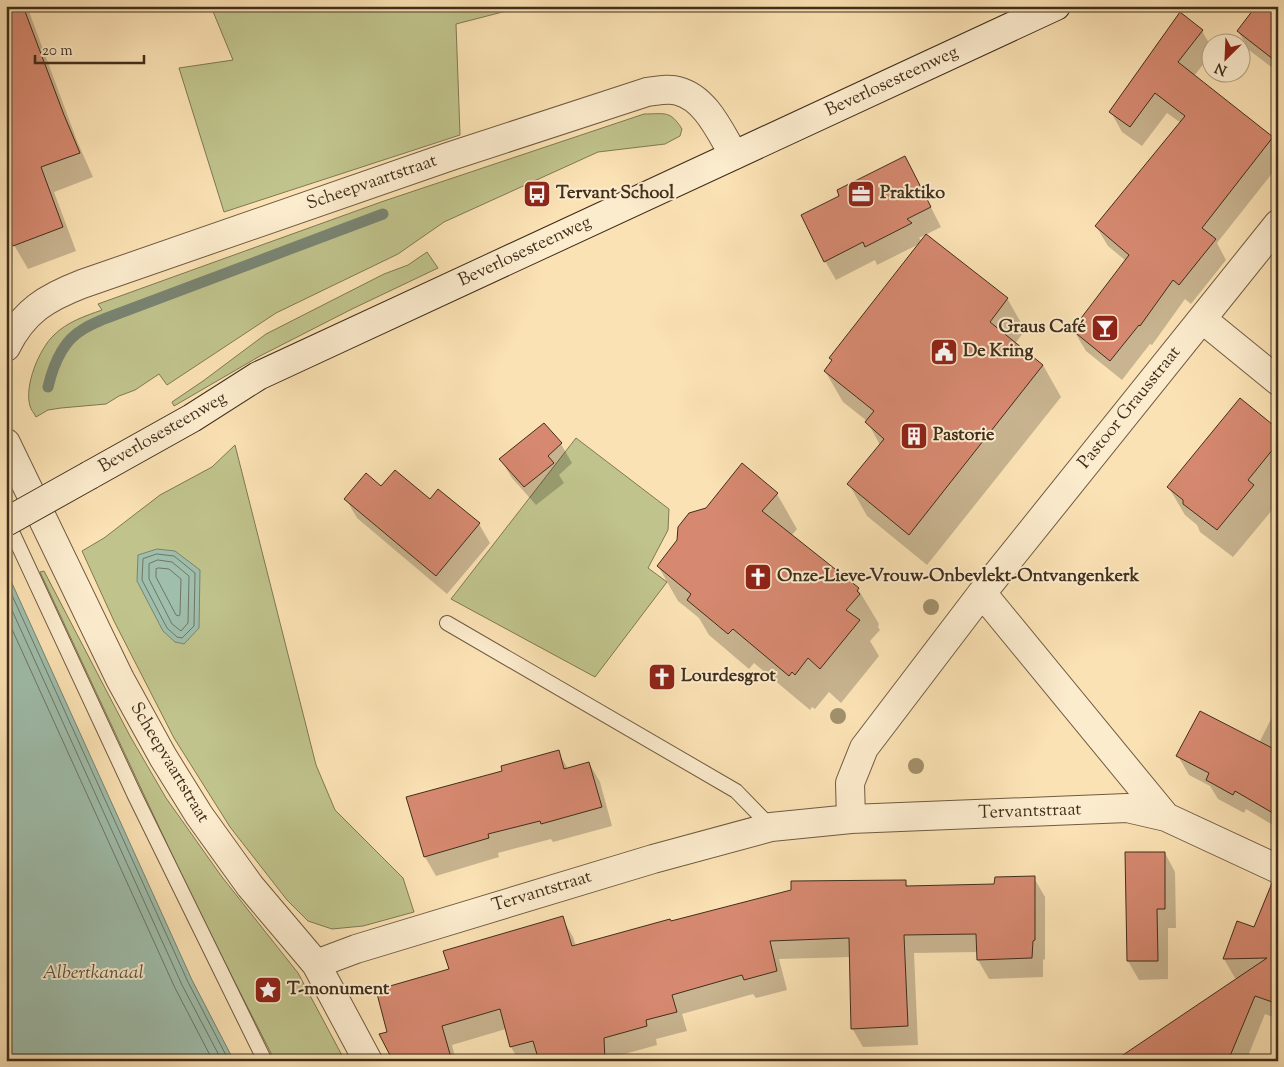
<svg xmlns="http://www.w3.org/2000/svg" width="1284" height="1067" viewBox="0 0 1284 1067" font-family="'Sorts Mill Goudy',serif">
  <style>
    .green { fill: #c0c38c; stroke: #807854 }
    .water { fill: #9fbeac; stroke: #798472 }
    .shadow { fill: #0003 }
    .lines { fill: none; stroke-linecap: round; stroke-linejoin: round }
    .shore { stroke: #707664; stroke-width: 1 }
    .stream { stroke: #798472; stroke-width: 11 }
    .building { fill: #d68970; stroke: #412e1b }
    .lane-casing { stroke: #705b41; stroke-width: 16 }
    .street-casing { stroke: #705b41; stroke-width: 30 }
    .secondary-casing { stroke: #412e1b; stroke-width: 30 }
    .lane { stroke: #fcecce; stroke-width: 14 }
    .street { stroke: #fcecce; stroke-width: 28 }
    .secondary { stroke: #fcecce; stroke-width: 28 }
    .secondary-bridge-casing { stroke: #412e1b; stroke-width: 30; stroke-linecap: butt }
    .secondary-bridge { stroke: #fcecce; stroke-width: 28 }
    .tree { fill: #a2906c }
    .labels { text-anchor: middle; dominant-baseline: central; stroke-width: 4; stroke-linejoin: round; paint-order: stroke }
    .street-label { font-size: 18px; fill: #412e1b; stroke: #fcecce }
    .poi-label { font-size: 18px; font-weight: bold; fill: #412e1b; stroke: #fcecce; text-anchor: start }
    .water-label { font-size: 19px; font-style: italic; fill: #58523f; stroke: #fcecce }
  </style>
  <rect width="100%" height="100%" fill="#fbe2b4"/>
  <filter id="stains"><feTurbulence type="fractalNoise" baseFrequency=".004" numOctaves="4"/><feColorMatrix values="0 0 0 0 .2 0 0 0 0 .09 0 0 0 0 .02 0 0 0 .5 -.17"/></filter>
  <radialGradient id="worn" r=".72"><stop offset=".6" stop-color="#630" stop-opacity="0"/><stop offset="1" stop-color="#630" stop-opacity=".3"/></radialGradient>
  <!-- green -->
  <path class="green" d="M 81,6 L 526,6 L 456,24 L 460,135 L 224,212 L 179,68 L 233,60 L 212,9 L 82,9 Z
    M 644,114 C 665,114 670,110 682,129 L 680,136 L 665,144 L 598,152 L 444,222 L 398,254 L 276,313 L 167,385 L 159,374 L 135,390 L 119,396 L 106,404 L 61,408 L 48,410 L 36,417 C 34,413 31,410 30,406 C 24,386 39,349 54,335 C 67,322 85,316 102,310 L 98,304 L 381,202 Z
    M 427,252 L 438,268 L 352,309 L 260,356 L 174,406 L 172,402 L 203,381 L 266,334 L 384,274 L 408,265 Z
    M 576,438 L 669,509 L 668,530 L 648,568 L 667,582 L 595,677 L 451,599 Z
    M 235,445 L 316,765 L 335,810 L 403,878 L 414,912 L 363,926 L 332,929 L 308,921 L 287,900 L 230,827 L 174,738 L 114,621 L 82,551 L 104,538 L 160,495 L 212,467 Z
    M 44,571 L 130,736 L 166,798 L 222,877 L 298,973 L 345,1061 L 275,1061 L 194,902 L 40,572 Z"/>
  <!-- water -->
  <path class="water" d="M 157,549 L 175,551 L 200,570 L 199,628 L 184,644 L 175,642 L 163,631 L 137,581 L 138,555 Z
    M 6,570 L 192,980 L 234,1061 L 6,1061 Z"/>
  <!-- shadow -->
  <path class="shadow" d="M 6,6 L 27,6 L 77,141 L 93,177 L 54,192 L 76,251 L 28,269 L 14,245 Z
    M 1278,6 L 1278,72 L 1249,50 L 1238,31 Z
    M 1202,31 L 1212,48 L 1212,53 L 1194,76 L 1272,138 L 1278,148 L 1278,166 L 1217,243 L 1226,260 L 1191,304 L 1185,299 L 1152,345 L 1150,344 L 1122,380 L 1086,351 L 1074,331 L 1126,261 L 1108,246 L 1096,226 L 1181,123 L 1167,113 L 1142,146 L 1122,132 L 1111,112 Z
    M 905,157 L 941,227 L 919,238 L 922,242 L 1007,298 L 1025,330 L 1015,344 L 1043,365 L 1061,397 L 927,565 L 867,516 L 849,484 L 880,445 L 867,421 L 843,402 L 825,371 L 833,361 L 831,358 L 921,243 L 877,265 L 875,260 L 836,280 L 825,261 L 841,197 Z
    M 544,424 L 561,444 L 572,463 L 559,475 L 564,483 L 536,505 L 512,478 L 501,460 Z
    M 1278,430 L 1278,503 L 1233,557 L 1200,532 L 1197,525 L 1185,515 L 1169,488 Z
    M 382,487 L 430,501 L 479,524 L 490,543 L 447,594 L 357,518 L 346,499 Z
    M 777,494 L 797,529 L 791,536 L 858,589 L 879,624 L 878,627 L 880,630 L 870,641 L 879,656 L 841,703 L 829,692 L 815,709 L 812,707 L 810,710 L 754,663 L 749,669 L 709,635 L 699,618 L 678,601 L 658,566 Z
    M 1271,719 L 1278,722 L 1278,828 L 1246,809 L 1244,813 L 1218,799 L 1210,786 L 1189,775 L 1178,756 L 1259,743 Z
    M 558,752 L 568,769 L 589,763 L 600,782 L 612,826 L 553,842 L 551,839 L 498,853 L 499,857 L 436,876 L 425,857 L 504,771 Z
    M 1165,853 L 1175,872 L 1176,928 L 1168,928 L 1168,979 L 1139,980 L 1128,961 L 1126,854 Z
    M 1034,878 L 1045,897 L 1045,959 L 1043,960 L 1043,977 L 989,979 L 978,960 L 978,952 L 914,953 L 918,1045 L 863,1047 L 852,1028 L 851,957 L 779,959 L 787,990 L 756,998 L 753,994 L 682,1014 L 687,1031 L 656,1039 L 657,1045 L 614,1057 L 614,1061 L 519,1061 L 511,1047 L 506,1029 L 452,1045 L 456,1061 L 395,1061 L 389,1033 L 450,970 L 562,918 L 573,937 L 576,946 L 671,922 L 905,881 L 908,887 L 996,886 Z
    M 1238,923 L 1255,929 L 1278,929 L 1278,1019 L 1265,1014 L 1246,1061 L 1131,1061 L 1240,978 L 1235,978 L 1224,959 Z"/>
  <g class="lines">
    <!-- shore -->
    <path class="shore" d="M 157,554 L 174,556 L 195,573 L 194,626 L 182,638 L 177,637 L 167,628 L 142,580 L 143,559 Z
      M 158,560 L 172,562 L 189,576 L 188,623 L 181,631 L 172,624 L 149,579 L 149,564 Z
      M 159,568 L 169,569 L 181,579 L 180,614 L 179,616 L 176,615 L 156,577 L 156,569 Z
      M 6,582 L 188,982 L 229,1061
      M 6,597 L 182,985 L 222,1061
      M 6,616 L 175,988 L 213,1061"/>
    <!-- stream -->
    <path class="stream" d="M 48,387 C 53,366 63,341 82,330 C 89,325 97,322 104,319 L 383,214"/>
  </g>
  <!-- building -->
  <path class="building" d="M 6,6 L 23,6 L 64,115 L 80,153 L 41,167 L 63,227 L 13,246 L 6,229 Z
    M 1256,6 L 1278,6 L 1278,63 L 1237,31 Z
    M 1180,12 L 1203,30 L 1178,62 L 1273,137 L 1202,228 L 1216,239 L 1179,285 L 1173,280 L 1140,326 L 1139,325 L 1110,361 L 1072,330 L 1129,255 L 1095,226 L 1185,116 L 1155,93 L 1130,127 L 1109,112 Z
    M 905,156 L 931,207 L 907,219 L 912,223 L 865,247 L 863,242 L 824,262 L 801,215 L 839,196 L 837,190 Z
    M 926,234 L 1008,298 L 990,322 L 1043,365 L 909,535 L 847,484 L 884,439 L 865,422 L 874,411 L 824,371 L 832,360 L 829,358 Z
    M 1240,398 L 1278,429 L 1278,443 L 1248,480 L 1254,485 L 1217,530 L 1183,504 L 1183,500 L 1167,487 Z
    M 544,423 L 562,443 L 548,456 L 554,463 L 524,487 L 499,459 Z
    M 742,463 L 778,493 L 762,511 L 859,588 L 857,591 L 860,594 L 846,610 L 860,620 L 820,669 L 808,658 L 795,675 L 792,672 L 789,676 L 733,629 L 728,634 L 687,600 L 691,594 L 657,566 L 677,540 L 678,527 L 689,513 L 706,508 Z
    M 395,470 L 430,499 L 438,489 L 480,523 L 436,576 L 344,499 L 366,473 L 381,486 Z
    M 1200,711 L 1278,751 L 1278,816 L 1235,791 L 1233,795 L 1206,780 L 1209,773 L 1176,756 Z
    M 559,750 L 564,769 L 589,762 L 602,807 L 541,824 L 540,821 L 488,834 L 489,838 L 424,857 L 406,797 L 502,771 L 501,766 Z
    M 1125,852 L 1165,852 L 1165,909 L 1157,909 L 1158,961 L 1127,961 Z
    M 1035,876 L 1035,940 L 1033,941 L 1032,958 L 977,960 L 976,934 L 904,935 L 908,1026 L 851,1029 L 849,938 L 770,941 L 777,971 L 744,980 L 742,975 L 672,995 L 677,1012 L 646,1020 L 647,1026 L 604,1038 L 605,1061 L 539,1061 L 533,1041 L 510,1047 L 500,1009 L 442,1026 L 452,1061 L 393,1061 L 379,1034 L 387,1032 L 376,990 L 449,969 L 443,951 L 563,916 L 572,946 L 670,919 L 671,921 L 791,890 L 791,881 L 906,880 L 906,886 L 994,884 L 995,877 Z
    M 1272,883 L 1278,884 L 1278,1004 L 1255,996 L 1228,1061 L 1114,1061 L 1267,958 L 1223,959 L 1237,921 L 1254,927 Z"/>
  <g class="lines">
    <!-- lane casing -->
    <g class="lane-casing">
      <path id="lane" d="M 6,519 L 135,796 L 265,1061
        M 447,623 L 736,791 L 771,827"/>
    </g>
    <!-- street casing -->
    <g class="street-casing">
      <path id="street" d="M 1202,319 L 1278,381
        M 6,347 C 24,311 46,298 82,284 L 451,156 L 647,92 C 656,91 669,88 678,91 C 706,98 720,132 734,155
        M 6,443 L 120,679 L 163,757 L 199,815 L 250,886 L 316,964 L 368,1061
        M 982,593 L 1166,817
        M 851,819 L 850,783 L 864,748 L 982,593 L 1278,224
        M 316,964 L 356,949 L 653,859 L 771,827 L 851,819 L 1127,808 L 1166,817 L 1278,869"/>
    </g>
    <!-- secondary casing -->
    <g class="secondary-casing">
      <path id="secondary" d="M 90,475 L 192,418 L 258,376 L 1056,6"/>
    </g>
    <!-- lane -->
    <use href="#lane" class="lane"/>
    <!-- street -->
    <use href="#street" class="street"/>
    <!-- secondary -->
    <use href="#secondary" class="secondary"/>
    <!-- secondary-bridge casing -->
    <g class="secondary-bridge-casing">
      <path id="secondary-bridge" d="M 6,522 L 90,475"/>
    </g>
    <!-- secondary-bridge -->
    <use href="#secondary-bridge" class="secondary-bridge"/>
  </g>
  <!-- trees -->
  <g class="tree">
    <circle cx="931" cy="607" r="8"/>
    <circle cx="838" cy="716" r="8"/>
    <circle cx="916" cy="766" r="8"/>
  </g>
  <!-- icons -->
  <defs>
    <g id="bus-square" transform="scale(1.4375)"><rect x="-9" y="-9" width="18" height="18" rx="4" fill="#8f2418" stroke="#fcecce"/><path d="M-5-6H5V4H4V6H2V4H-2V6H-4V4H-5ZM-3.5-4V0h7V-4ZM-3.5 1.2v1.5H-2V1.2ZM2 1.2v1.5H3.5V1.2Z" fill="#fff"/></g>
    <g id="office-square" transform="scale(1.4375)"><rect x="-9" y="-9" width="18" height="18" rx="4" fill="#8f2418" stroke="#fcecce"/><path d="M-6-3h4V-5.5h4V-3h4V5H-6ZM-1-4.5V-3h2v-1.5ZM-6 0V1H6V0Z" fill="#fff"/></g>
    <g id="bar-square" transform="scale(1.4375)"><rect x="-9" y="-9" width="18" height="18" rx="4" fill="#8f2418" stroke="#fcecce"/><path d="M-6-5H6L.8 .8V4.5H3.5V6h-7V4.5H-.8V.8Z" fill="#fff"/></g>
    <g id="civic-square" transform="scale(1.4375)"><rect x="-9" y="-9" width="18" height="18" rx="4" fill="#8f2418" stroke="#fcecce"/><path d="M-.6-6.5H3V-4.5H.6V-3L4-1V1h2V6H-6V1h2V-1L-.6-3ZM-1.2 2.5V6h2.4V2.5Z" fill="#fff"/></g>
    <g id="building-square" transform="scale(1.4375)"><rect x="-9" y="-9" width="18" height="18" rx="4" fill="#8f2418" stroke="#fcecce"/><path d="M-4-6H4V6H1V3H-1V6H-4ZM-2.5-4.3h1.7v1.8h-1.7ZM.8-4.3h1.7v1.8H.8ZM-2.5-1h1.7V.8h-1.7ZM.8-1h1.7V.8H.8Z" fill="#fff"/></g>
    <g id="church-square" transform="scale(1.4375)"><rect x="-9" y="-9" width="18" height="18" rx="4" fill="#8f2418" stroke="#fcecce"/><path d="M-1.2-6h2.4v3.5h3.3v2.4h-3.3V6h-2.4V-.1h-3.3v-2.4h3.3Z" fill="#fff"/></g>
    <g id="sight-square" transform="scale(1.4375)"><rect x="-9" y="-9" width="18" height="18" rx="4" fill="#8f2418" stroke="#fcecce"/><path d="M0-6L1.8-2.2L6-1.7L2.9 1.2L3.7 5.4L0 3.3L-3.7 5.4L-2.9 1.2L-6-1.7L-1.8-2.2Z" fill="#fff"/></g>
  </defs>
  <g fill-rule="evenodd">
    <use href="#bus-square" x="537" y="194"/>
    <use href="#office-square" x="861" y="194"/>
    <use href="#bar-square" x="1105" y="328"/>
    <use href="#civic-square" x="944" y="352"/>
    <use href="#building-square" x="914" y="436"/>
    <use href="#church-square" x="758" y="577"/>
    <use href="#church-square" x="662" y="677"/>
    <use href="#sight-square" x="268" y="990"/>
  </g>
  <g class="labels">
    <!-- street labels -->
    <g class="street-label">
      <text transform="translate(892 82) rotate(-25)">Beverlosesteenweg</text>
      <text transform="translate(372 183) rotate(-19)">Scheepvaartstraat</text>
      <text transform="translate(525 252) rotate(-25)">Beverlosesteenweg</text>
      <text transform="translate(1130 408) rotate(-51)">Pastoor Grausstraat</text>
      <text transform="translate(163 433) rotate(-30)">Beverlosesteenweg</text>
      <text transform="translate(169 763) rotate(59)">Scheepvaartstraat</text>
      <text transform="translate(1030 812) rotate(-2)">Tervantstraat</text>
      <text transform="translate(542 892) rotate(-17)">Tervantstraat</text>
    </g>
    <!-- poi labels -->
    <g class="poi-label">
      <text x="556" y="194">Tervant School</text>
      <text x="880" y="194">Praktiko</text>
      <text x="1086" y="328" text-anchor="end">Graus Café</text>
      <text x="963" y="352">De Kring</text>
      <text x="933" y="436">Pastorie</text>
      <text x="777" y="577">Onze-Lieve-Vrouw-Onbevlekt-Ontvangenkerk</text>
      <text x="681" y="677">Lourdesgrot</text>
      <text x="287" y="990">T-monument</text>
    </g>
    <!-- water labels -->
    <g class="water-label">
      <text x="93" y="973">Albertkanaal</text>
    </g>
  </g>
  <!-- margin -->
  <rect width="1284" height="1067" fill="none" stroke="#fbe2b4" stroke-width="25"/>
  <rect x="8" y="8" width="1269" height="1052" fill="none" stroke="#412e1b" stroke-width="2.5"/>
  <rect x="12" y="12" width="1259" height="1042" fill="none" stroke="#412e1b"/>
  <!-- north arrow -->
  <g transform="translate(1226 58) rotate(204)"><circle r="24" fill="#fcecce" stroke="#b1a086"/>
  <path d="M0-4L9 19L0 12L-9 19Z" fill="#8f2418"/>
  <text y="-8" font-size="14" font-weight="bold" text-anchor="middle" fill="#412e1b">N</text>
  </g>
  <!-- scale -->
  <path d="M35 55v8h109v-8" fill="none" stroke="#412e1b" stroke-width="2.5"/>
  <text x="42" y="55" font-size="15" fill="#412e1b" stroke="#fcecce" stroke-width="4" paint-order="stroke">20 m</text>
  <rect width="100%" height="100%" filter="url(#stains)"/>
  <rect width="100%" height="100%" fill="url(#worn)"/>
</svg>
